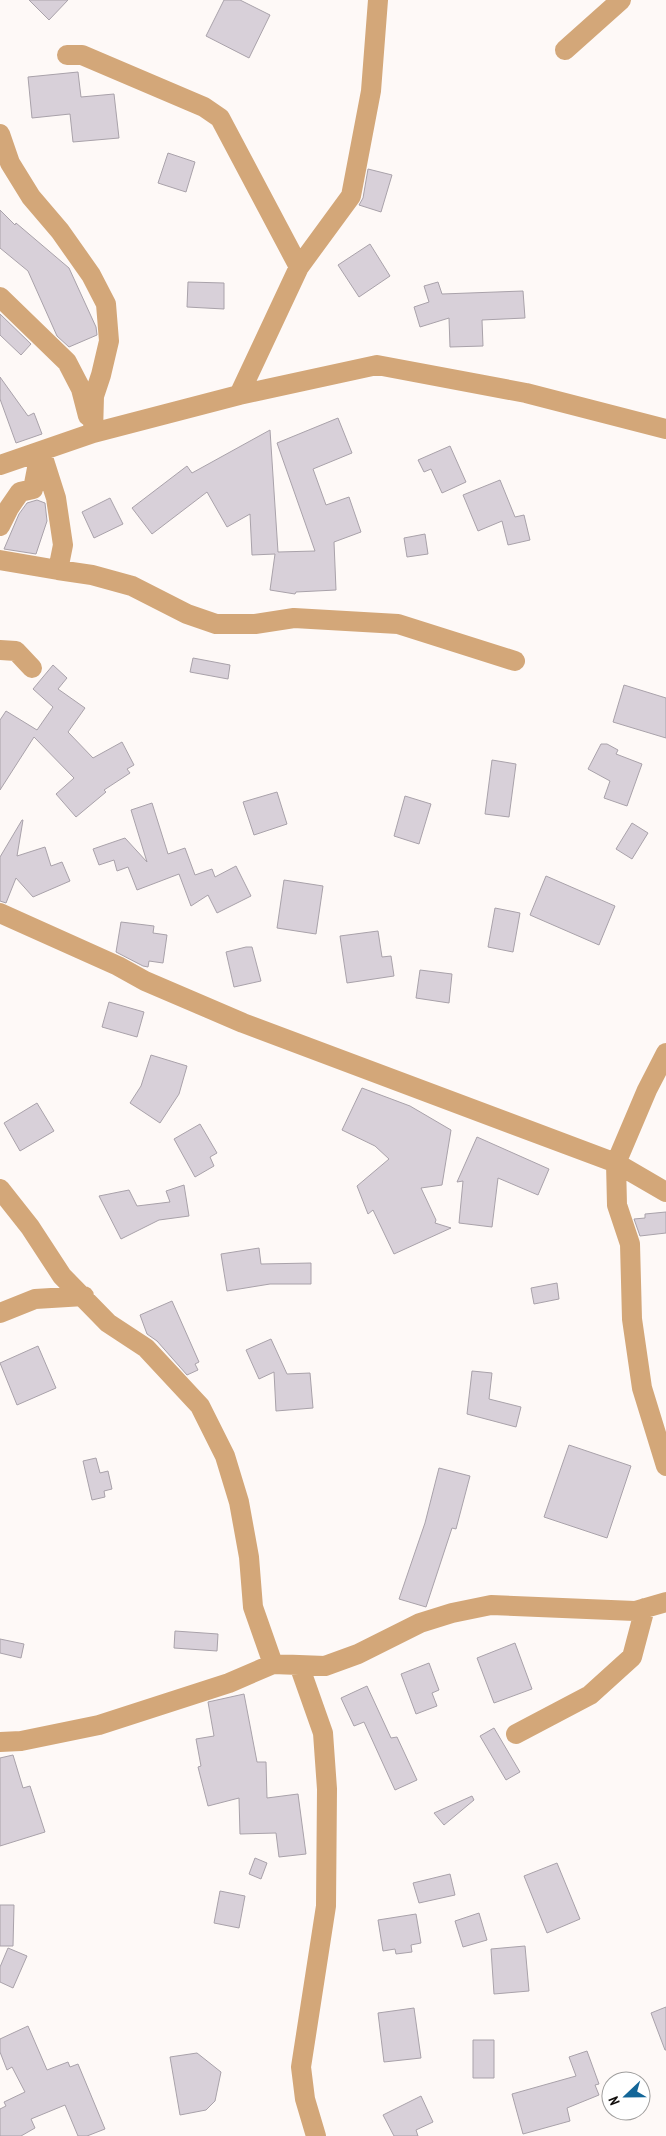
<svg xmlns="http://www.w3.org/2000/svg" width="666" height="2136" viewBox="0 0 666 2136" font-family="'PT Sans Narrow',sans-serif">
  <style>
    .building { fill: #d8d0d9; stroke: #a9a2aa }
    .lines { fill: none; stroke-linecap: round; stroke-linejoin: round }
    .minor { stroke: #d3a779; stroke-width: 20 }
  </style>
  <rect width="100%" height="100%" fill="#fef9f7"/>
  <!-- building -->
  <path class="building" d="M 29,0 L 68,0 L 49,20 Z
    M 224,0 L 240,0 L 270,15 L 249,58 L 206,36 Z
    M 78,72 L 81,97 L 114,94 L 119,138 L 73,142 L 70,114 L 32,118 L 28,77 Z
    M 168,153 L 195,162 L 186,192 L 158,183 Z
    M 368,169 L 392,175 L 381,212 L 359,205 L 363,198 Z
    M 0,210 L 15,225 L 16,223 L 69,268 L 96,327 L 97,335 L 69,347 L 57,336 L 28,271 L 0,248 Z
    M 370,244 L 390,276 L 359,297 L 338,265 Z
    M 188,282 L 224,283 L 224,309 L 187,307 Z
    M 438,282 L 442,294 L 523,291 L 525,318 L 482,320 L 483,346 L 450,347 L 449,318 L 420,327 L 414,307 L 429,302 L 424,286 Z
    M 0,314 L 31,344 L 21,355 L 0,335 Z
    M 0,377 L 28,416 L 34,413 L 42,434 L 16,443 L 0,399 Z
    M 338,418 L 352,453 L 313,469 L 326,505 L 349,497 L 361,532 L 334,542 L 336,590 L 296,592 L 295,594 L 270,590 L 275,554 L 252,555 L 250,514 L 227,527 L 207,492 L 152,534 L 132,508 L 187,466 L 192,473 L 270,430 L 278,552 L 315,551 L 277,443 Z
    M 450,446 L 466,482 L 442,493 L 431,469 L 424,472 L 418,460 Z
    M 500,480 L 515,517 L 524,515 L 530,540 L 508,545 L 502,521 L 478,531 L 463,495 Z
    M 110,498 L 123,524 L 94,538 L 82,512 Z
    M 37,500 L 45,503 L 47,521 L 36,554 L 4,549 L 19,514 L 27,503 Z
    M 425,534 L 428,554 L 407,557 L 404,538 Z
    M 193,658 L 230,665 L 228,679 L 190,672 Z
    M 53,665 L 67,678 L 58,689 L 85,708 L 68,732 L 93,758 L 122,742 L 134,765 L 127,769 L 130,773 L 104,790 L 106,792 L 76,817 L 56,794 L 74,778 L 34,737 L 0,790 L 0,720 L 6,711 L 37,730 L 53,707 L 33,689 Z
    M 624,685 L 666,698 L 666,738 L 613,722 Z
    M 601,744 L 607,744 L 618,750 L 616,754 L 642,764 L 627,806 L 604,798 L 610,781 L 588,769 Z
    M 492,760 L 516,764 L 509,817 L 485,814 Z
    M 277,792 L 287,824 L 254,835 L 243,802 Z
    M 405,796 L 431,804 L 419,844 L 394,836 Z
    M 152,803 L 168,854 L 185,848 L 195,875 L 212,869 L 215,877 L 236,866 L 251,896 L 217,913 L 208,895 L 191,906 L 179,874 L 137,890 L 128,867 L 117,871 L 114,860 L 99,865 L 93,849 L 125,838 L 147,862 L 131,810 Z
    M 22,820 L 23,820 L 17,856 L 45,847 L 51,866 L 62,862 L 70,881 L 33,897 L 16,878 L 6,903 L 0,901 L 0,857 Z
    M 632,823 L 648,833 L 632,859 L 616,849 Z
    M 546,876 L 615,906 L 599,945 L 530,915 Z
    M 284,880 L 323,886 L 316,934 L 277,928 Z
    M 495,908 L 520,913 L 513,952 L 488,947 Z
    M 121,922 L 154,926 L 153,933 L 167,935 L 163,963 L 149,961 L 148,967 L 143,966 L 116,952 Z
    M 378,931 L 382,957 L 391,956 L 394,976 L 347,983 L 340,936 Z
    M 246,947 L 252,947 L 261,981 L 234,987 L 226,952 Z
    M 420,970 L 452,974 L 449,1003 L 416,998 Z
    M 109,1002 L 144,1012 L 137,1037 L 102,1027 Z
    M 151,1055 L 187,1066 L 179,1094 L 160,1123 L 130,1103 L 141,1086 Z
    M 362,1088 L 410,1106 L 451,1130 L 442,1185 L 421,1188 L 436,1220 L 435,1223 L 451,1228 L 394,1254 L 373,1210 L 368,1214 L 357,1186 L 389,1159 L 375,1146 L 342,1130 Z
    M 37,1103 L 54,1131 L 20,1151 L 4,1123 Z
    M 200,1124 L 217,1153 L 210,1157 L 214,1166 L 195,1177 L 174,1139 Z
    M 477,1137 L 549,1169 L 538,1195 L 498,1178 L 492,1227 L 459,1223 L 463,1181 L 457,1182 Z
    M 184,1185 L 189,1216 L 159,1220 L 121,1239 L 99,1196 L 129,1190 L 137,1206 L 170,1202 L 166,1191 Z
    M 666,1212 L 666,1233 L 640,1236 L 634,1219 L 645,1218 L 645,1214 Z
    M 259,1248 L 261,1264 L 311,1263 L 311,1284 L 270,1284 L 227,1291 L 221,1254 Z
    M 557,1283 L 559,1299 L 534,1304 L 531,1288 Z
    M 172,1301 L 199,1362 L 195,1364 L 198,1370 L 187,1375 L 157,1341 L 147,1334 L 140,1315 Z
    M 271,1339 L 287,1374 L 310,1373 L 313,1408 L 276,1411 L 274,1372 L 259,1379 L 246,1350 Z
    M 38,1346 L 56,1388 L 17,1405 L 0,1363 Z
    M 472,1371 L 492,1373 L 489,1399 L 521,1407 L 516,1427 L 467,1414 Z
    M 569,1445 L 631,1466 L 607,1538 L 544,1517 Z
    M 96,1458 L 100,1473 L 108,1471 L 112,1489 L 104,1491 L 105,1497 L 92,1500 L 83,1461 Z
    M 439,1468 L 470,1476 L 456,1529 L 452,1528 L 426,1607 L 399,1599 L 425,1523 Z
    M 175,1631 L 218,1634 L 217,1651 L 174,1648 Z
    M 0,1639 L 24,1644 L 21,1658 L 0,1653 Z
    M 515,1643 L 532,1689 L 494,1703 L 477,1658 Z
    M 429,1663 L 439,1690 L 432,1693 L 437,1706 L 416,1714 L 401,1674 Z
    M 367,1686 L 391,1738 L 397,1737 L 417,1780 L 395,1790 L 364,1722 L 354,1726 L 341,1698 Z
    M 244,1694 L 257,1762 L 266,1762 L 267,1798 L 298,1794 L 306,1854 L 279,1857 L 276,1833 L 240,1834 L 239,1798 L 208,1806 L 198,1767 L 201,1766 L 196,1739 L 214,1736 L 208,1702 Z
    M 494,1728 L 520,1772 L 506,1780 L 480,1736 Z
    M 13,1755 L 23,1788 L 30,1786 L 45,1832 L 0,1846 L 0,1758 Z
    M 472,1796 L 474,1800 L 444,1825 L 434,1813 Z
    M 255,1858 L 267,1863 L 261,1879 L 249,1874 Z
    M 557,1863 L 580,1919 L 547,1933 L 524,1876 Z
    M 450,1874 L 455,1895 L 419,1903 L 413,1883 Z
    M 220,1891 L 245,1896 L 239,1928 L 214,1923 Z
    M 0,1905 L 14,1905 L 13,1946 L 0,1946 Z
    M 479,1913 L 487,1940 L 463,1947 L 455,1921 Z
    M 416,1914 L 421,1943 L 411,1945 L 412,1952 L 396,1954 L 395,1949 L 383,1951 L 378,1920 Z
    M 525,1946 L 529,1991 L 494,1994 L 491,1949 Z
    M 8,1948 L 27,1956 L 13,1988 L 0,1982 L 0,1967 Z
    M 666,2007 L 666,2050 L 665,2050 L 651,2013 Z
    M 414,2008 L 421,2058 L 384,2062 L 378,2013 Z
    M 28,2026 L 47,2070 L 68,2062 L 70,2067 L 78,2064 L 105,2129 L 87,2136 L 78,2136 L 65,2105 L 31,2119 L 35,2128 L 21,2136 L 0,2136 L 0,2109 L 6,2106 L 4,2102 L 25,2092 L 12,2067 L 7,2070 L 0,2052 L 0,2039 Z
    M 473,2040 L 494,2040 L 494,2078 L 473,2078 Z
    M 587,2051 L 599,2084 L 595,2085 L 599,2095 L 567,2108 L 570,2121 L 523,2134 L 512,2094 L 576,2076 L 569,2057 Z
    M 197,2053 L 221,2072 L 215,2101 L 206,2110 L 180,2115 L 170,2057 Z
    M 421,2096 L 433,2122 L 416,2130 L 418,2136 L 394,2136 L 383,2115 Z"/>
  <g class="lines">
    <!-- minor -->
    <path class="minor" d="M 565,50 L 621,0
      M 67,55 L 82,55 L 204,107 L 220,118 L 299,267
      M 0,134 L 10,163 L 31,197 L 60,231 L 91,275 L 106,304 L 109,341 L 101,375 L 94,396 L 93,433
      M 0,297 L 67,362 L 81,389 L 88,416
      M 239,395 L 299,267 L 351,196 L 371,91 L 378,0
      M 41,451 L 56,498 L 63,545 L 58,570 L 92,575 L 132,586 L 187,614 L 216,624 L 255,624 L 294,618 L 398,624 L 515,661
      M 0,465 L 93,433 L 239,395 L 377,365 L 526,393 L 666,429
      M 0,526 L 9,508 L 20,492 L 33,489 L 40,453
      M 0,560 L 58,570
      M 0,650 L 16,651 L 32,668
      M 0,913 L 118,966 L 145,981 L 243,1023 L 616,1163 L 666,1192
      M 666,1053 L 647,1090 L 616,1163 L 617,1205 L 630,1244 L 632,1319 L 642,1388 L 666,1466
      M 0,1189 L 30,1227 L 62,1276 L 108,1323 L 146,1348 L 200,1406 L 225,1456 L 239,1502 L 249,1557 L 253,1607 L 273,1664
      M 0,1313 L 35,1299 L 84,1296
      M 299,1665 L 323,1733 L 327,1789 L 326,1906 L 301,2067 L 305,2099 L 316,2136
      M 516,1734 L 590,1695 L 632,1657 L 645,1608
      M 0,1742 L 21,1741 L 99,1725 L 229,1683 L 273,1664 L 325,1666 L 358,1654 L 420,1623 L 452,1613 L 491,1605 L 635,1611 L 666,1602"/>
  </g>
  <!-- north arrow -->
  <g transform="translate(626 2096) rotate(248)"><circle r="24" fill="#ffffff" stroke="#9f9e9d"/>
  <path d="M0-4L9 19L0 12L-9 19Z" fill="#136698"/>
  <text y="-8" font-size="14" font-weight="bold" text-anchor="middle" fill="#100d0b">N</text>
  </g>
</svg>
